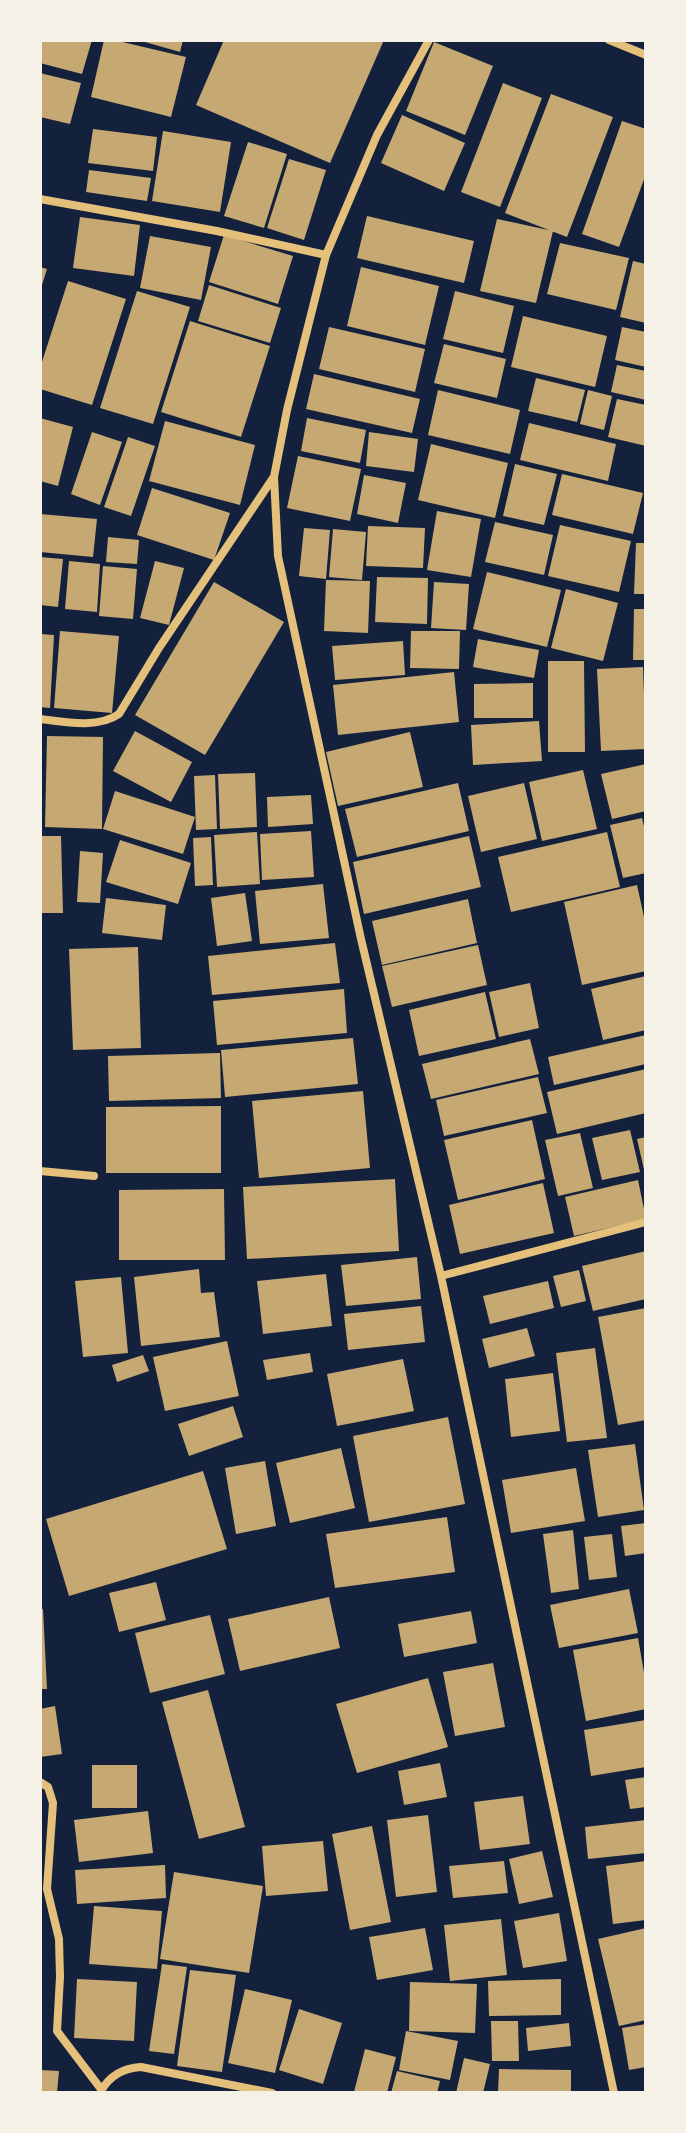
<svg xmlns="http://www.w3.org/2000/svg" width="686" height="2133" viewBox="0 0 686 2133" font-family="'Asap Condensed',sans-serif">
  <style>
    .building { fill: #c6a872 }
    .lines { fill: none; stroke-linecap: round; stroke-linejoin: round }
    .minor { stroke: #e5c07b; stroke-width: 8 }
  </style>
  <rect width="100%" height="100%" fill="#14213d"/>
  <!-- building -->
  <path class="building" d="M 40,40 L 92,40 L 82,74 L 40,63 Z
    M 104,40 L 114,40 L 186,57 L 171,117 L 91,97 Z
    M 138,40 L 183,40 L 180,52 Z
    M 224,40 L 384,40 L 330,163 L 196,105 Z
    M 434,42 L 493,66 L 465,135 L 406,111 Z
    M 40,73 L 81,83 L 70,124 L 40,117 Z
    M 503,83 L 542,98 L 500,207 L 461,192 Z
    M 551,94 L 613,117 L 567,237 L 505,213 Z
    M 402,115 L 465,143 L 444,191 L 381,163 Z
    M 622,121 L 646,129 L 646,174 L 619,247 L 582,234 Z
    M 93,129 L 157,137 L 153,171 L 88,163 Z
    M 163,131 L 231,142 L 220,212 L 152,201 Z
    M 248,142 L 287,154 L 264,228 L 224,216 Z
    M 289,159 L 326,170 L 304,240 L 267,228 Z
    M 89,170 L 151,178 L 147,201 L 86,192 Z
    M 367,216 L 474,241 L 464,283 L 357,258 Z
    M 80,217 L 140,225 L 134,276 L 73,268 Z
    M 497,219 L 553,231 L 536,303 L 480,291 Z
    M 224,235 L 293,256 L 278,304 L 209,282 Z
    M 150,236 L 211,247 L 201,300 L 140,288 Z
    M 560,243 L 629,258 L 616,310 L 547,294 Z
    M 633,261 L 646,264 L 646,323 L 620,317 Z
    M 40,267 L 47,269 L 41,288 L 40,288 Z
    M 361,267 L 439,286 L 425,345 L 347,326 Z
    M 68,281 L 126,299 L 92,405 L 40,389 L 40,368 Z
    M 209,285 L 281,308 L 270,343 L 198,321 Z
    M 137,291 L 190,307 L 153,424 L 100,408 Z
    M 455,291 L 514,306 L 503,353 L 443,339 Z
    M 523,316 L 607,336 L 595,387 L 511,367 Z
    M 190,321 L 270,346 L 241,437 L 161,412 Z
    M 329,327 L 425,349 L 415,392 L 319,369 Z
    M 622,327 L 646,332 L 646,367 L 615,360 Z
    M 444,344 L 506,359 L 497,398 L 434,383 Z
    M 617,365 L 646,371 L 646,400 L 611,392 Z
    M 314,374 L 420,399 L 412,433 L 306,409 Z
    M 536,378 L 585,390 L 577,422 L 528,411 Z
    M 438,390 L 520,410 L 510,454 L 428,435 Z
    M 588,390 L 612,396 L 604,430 L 580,424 Z
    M 617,399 L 646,405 L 646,446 L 608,437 Z
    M 40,418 L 73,427 L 58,486 L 40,481 Z
    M 307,418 L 366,430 L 360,463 L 301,451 Z
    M 165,421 L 255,445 L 240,505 L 149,481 Z
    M 529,423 L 616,444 L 608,481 L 520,460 Z
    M 92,432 L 122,442 L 100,505 L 71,494 Z
    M 369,432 L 418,439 L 414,472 L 366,466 Z
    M 128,437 L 155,446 L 131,516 L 104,507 Z
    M 431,444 L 508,463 L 495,518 L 418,500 Z
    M 298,456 L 361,469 L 350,521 L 287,508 Z
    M 515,464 L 557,474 L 544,525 L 503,516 Z
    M 562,474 L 643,493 L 633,534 L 552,515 Z
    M 364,475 L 406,483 L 398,523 L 357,514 Z
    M 152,488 L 230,513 L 214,560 L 137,535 Z
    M 437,511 L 481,519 L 471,577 L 427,570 Z
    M 40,514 L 97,519 L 93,557 L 40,552 Z
    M 495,522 L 553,535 L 544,575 L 485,562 Z
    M 560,525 L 631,541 L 619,592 L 548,576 Z
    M 368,526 L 425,528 L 423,568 L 366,566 Z
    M 304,528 L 330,530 L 326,579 L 299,576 Z
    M 333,529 L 366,532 L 362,580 L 329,577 Z
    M 108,537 L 139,540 L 137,564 L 106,562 Z
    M 636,543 L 646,543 L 646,594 L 634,594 Z
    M 40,557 L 63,559 L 58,607 L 40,605 Z
    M 69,561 L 100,564 L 97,612 L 65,609 Z
    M 155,561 L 184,568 L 169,625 L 140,618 Z
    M 103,566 L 137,569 L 133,619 L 99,616 Z
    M 487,572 L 561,590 L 547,647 L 473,629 Z
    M 377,577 L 428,578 L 427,624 L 375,622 Z
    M 326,580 L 370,581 L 368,633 L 324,631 Z
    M 214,582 L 284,622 L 205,755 L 135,715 Z
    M 434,582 L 469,584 L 466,630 L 431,628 Z
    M 566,589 L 618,603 L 603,661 L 551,648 Z
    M 634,609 L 646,609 L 646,660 L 633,660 Z
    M 60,631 L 119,636 L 112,713 L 54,708 Z
    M 411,631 L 460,631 L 459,669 L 410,668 Z
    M 40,634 L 54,635 L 50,708 L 40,707 Z
    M 478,639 L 539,650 L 534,678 L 473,667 Z
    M 403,641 L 405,675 L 335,680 L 332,646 Z
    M 548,661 L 584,661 L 585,752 L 548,752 Z
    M 643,667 L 646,749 L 601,751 L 597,669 Z
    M 454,672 L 459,722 L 338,735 L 333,685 Z
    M 533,683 L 533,718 L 474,718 L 474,684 Z
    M 539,721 L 542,761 L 473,765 L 471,725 Z
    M 135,731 L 192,762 L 171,802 L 113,771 Z
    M 410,732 L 423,787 L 338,806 L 326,752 Z
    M 47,736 L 103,737 L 102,829 L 45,827 Z
    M 646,764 L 646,811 L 612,819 L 601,774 Z
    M 583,770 L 597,829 L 542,841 L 529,782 Z
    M 255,773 L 257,827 L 220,829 L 218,774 Z
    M 215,775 L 217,829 L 196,830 L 194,776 Z
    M 458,783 L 469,831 L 357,857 L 345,809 Z
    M 524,783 L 537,839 L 481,852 L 468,796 Z
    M 115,791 L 195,817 L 183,854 L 103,829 Z
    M 311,795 L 313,824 L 268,827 L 267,797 Z
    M 642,818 L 646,835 L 646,873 L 623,878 L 610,825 Z
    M 311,831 L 314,877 L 262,880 L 260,834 Z
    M 257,832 L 260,884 L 217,887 L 214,835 Z
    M 607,832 L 620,887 L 511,912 L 498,857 Z
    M 40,836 L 61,836 L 63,913 L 40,913 Z
    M 469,836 L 481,887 L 364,914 L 353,862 Z
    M 211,837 L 213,885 L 195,886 L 193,838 Z
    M 120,840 L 191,863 L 178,904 L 106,882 Z
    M 80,851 L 103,853 L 100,903 L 77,902 Z
    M 323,884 L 329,938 L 260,944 L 255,891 Z
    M 637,885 L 646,926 L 646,971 L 582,985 L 564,902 Z
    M 245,893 L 252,941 L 217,946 L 211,898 Z
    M 106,898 L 166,905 L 162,940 L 102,933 Z
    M 468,899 L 477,943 L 382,965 L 372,921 Z
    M 335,943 L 340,983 L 212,995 L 208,956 Z
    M 478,945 L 487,985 L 392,1007 L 382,966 Z
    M 138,947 L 141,1048 L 73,1050 L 69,949 Z
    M 646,976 L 646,1030 L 603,1040 L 591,989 Z
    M 530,983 L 539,1028 L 499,1037 L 489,992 Z
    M 344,989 L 347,1033 L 217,1045 L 213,1001 Z
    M 485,992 L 496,1039 L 419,1056 L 409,1010 Z
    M 646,1035 L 646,1064 L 554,1085 L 548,1057 Z
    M 353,1038 L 358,1084 L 225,1097 L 221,1050 Z
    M 530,1039 L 539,1074 L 431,1099 L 422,1064 Z
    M 220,1053 L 221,1098 L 109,1101 L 108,1056 Z
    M 646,1069 L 646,1113 L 557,1134 L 547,1092 Z
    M 538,1077 L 547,1113 L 444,1136 L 436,1100 Z
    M 363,1091 L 370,1168 L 259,1178 L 252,1101 Z
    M 221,1106 L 221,1173 L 106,1173 L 106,1107 Z
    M 532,1120 L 545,1179 L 458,1200 L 444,1140 Z
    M 630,1130 L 640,1172 L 602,1180 L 592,1138 Z
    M 580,1133 L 593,1188 L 558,1196 L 545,1140 Z
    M 646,1137 L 646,1174 L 645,1174 L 637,1139 Z
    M 395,1179 L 399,1251 L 247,1259 L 243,1187 Z
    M 638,1180 L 646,1219 L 574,1236 L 565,1197 Z
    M 543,1183 L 554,1233 L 460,1254 L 449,1205 Z
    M 224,1189 L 225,1260 L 119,1260 L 119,1190 Z
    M 646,1251 L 646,1299 L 593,1311 L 582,1266 Z
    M 417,1257 L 421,1299 L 346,1306 L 341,1265 Z
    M 199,1269 L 201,1293 L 214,1292 L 220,1337 L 141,1346 L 134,1277 Z
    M 579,1270 L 586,1301 L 561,1307 L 553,1276 Z
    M 326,1274 L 332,1326 L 263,1334 L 257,1281 Z
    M 121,1277 L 128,1353 L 83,1357 L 75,1281 Z
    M 548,1281 L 554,1308 L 490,1324 L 483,1296 Z
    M 421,1306 L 425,1342 L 348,1350 L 344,1314 Z
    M 646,1308 L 646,1420 L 618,1425 L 598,1317 Z
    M 527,1328 L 535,1356 L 489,1368 L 482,1339 Z
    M 227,1341 L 239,1396 L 165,1411 L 153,1357 Z
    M 595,1348 L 607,1438 L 567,1442 L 556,1353 Z
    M 310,1353 L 313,1372 L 267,1380 L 263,1360 Z
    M 143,1355 L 149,1371 L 117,1382 L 112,1365 Z
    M 403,1359 L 414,1411 L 337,1426 L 327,1374 Z
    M 553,1373 L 560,1431 L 511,1437 L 505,1379 Z
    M 233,1406 L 243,1437 L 189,1456 L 178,1424 Z
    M 448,1417 L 465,1504 L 369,1522 L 353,1436 Z
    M 635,1444 L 644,1510 L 598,1517 L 588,1450 Z
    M 341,1448 L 355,1508 L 290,1523 L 276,1463 Z
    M 265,1461 L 276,1526 L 236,1534 L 225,1468 Z
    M 576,1468 L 585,1521 L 511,1533 L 502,1480 Z
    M 203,1471 L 227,1549 L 69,1596 L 46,1519 Z
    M 447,1517 L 455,1572 L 335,1588 L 326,1534 Z
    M 646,1523 L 646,1553 L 625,1556 L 621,1526 Z
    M 573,1530 L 579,1589 L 551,1593 L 543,1534 Z
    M 612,1534 L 617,1577 L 589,1580 L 584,1537 Z
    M 156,1582 L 166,1620 L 119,1632 L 109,1593 Z
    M 629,1589 L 638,1633 L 559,1648 L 550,1605 Z
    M 329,1597 L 340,1648 L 240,1671 L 228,1619 Z
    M 43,1609 L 47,1689 L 40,1689 L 40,1610 Z
    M 471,1611 L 477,1643 L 404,1657 L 398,1624 Z
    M 210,1615 L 225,1674 L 150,1693 L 135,1633 Z
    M 638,1638 L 646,1684 L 646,1709 L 586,1721 L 573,1650 Z
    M 493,1663 L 505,1727 L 455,1736 L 443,1672 Z
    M 428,1678 L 448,1747 L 357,1773 L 336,1704 Z
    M 208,1690 L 245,1827 L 199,1839 L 162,1702 Z
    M 55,1706 L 62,1754 L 40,1757 L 40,1709 Z
    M 646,1720 L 646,1767 L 591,1776 L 584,1730 Z
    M 440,1763 L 447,1797 L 404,1805 L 398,1771 Z
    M 92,1765 L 137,1765 L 137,1808 L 92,1808 Z
    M 646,1777 L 646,1807 L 630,1809 L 625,1780 Z
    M 523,1796 L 530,1844 L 480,1850 L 474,1802 Z
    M 148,1811 L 153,1853 L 79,1862 L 74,1820 Z
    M 428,1815 L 437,1892 L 396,1897 L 387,1820 Z
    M 646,1820 L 646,1853 L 588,1859 L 585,1827 Z
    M 372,1826 L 391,1922 L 350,1930 L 332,1834 Z
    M 323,1841 L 328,1891 L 266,1896 L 262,1846 Z
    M 542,1851 L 553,1897 L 519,1904 L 509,1859 Z
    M 504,1861 L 508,1893 L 453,1898 L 449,1866 Z
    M 646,1861 L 646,1920 L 613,1924 L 606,1866 Z
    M 165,1865 L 166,1898 L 77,1904 L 75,1870 Z
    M 174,1872 L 263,1886 L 249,1973 L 160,1959 Z
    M 94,1906 L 162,1911 L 157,1969 L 89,1964 Z
    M 559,1913 L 567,1961 L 523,1968 L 514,1921 Z
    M 501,1919 L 507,1975 L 450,1981 L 444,1925 Z
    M 425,1928 L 433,1970 L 377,1980 L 369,1937 Z
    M 646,1928 L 646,2020 L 619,2026 L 598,1939 Z
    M 162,1964 L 187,1967 L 174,2054 L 149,2051 Z
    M 190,1970 L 236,1975 L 222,2072 L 177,2066 Z
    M 77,1979 L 137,1982 L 134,2041 L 74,2038 Z
    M 561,1979 L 561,2015 L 489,2016 L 488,1981 Z
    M 410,1982 L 477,1984 L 475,2033 L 409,2031 Z
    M 245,1989 L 292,2000 L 275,2073 L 228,2063 Z
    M 299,2009 L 342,2023 L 323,2084 L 279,2070 Z
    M 491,2021 L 518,2021 L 519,2061 L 492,2061 Z
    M 569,2023 L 571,2046 L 528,2051 L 526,2028 Z
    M 646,2024 L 646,2067 L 629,2070 L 622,2028 Z
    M 406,2031 L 458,2041 L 450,2080 L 399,2070 Z
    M 365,2049 L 396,2057 L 387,2093 L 354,2092 Z
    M 464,2058 L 490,2064 L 483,2093 L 456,2093 Z
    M 499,2069 L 571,2070 L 571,2093 L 498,2093 Z
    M 40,2070 L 59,2071 L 57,2093 L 40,2093 Z
    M 397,2071 L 440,2081 L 437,2093 L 391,2093 Z"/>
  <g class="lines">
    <!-- minor -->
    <path class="minor" d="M 429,40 L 377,135 L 326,255 L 287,410 L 274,477 L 278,556 L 361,939 L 441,1276 L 614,2093
      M 609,40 L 646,55
      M 40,199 L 217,231 L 326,255
      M 40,719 C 65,722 97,729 119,714 L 159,648 L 273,478
      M 40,1171 L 94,1176
      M 441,1276 L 646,1222
      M 40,1782 L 48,1787 L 53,1803 L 47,1889 L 59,1939 L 60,1977 L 57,2031 L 101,2089
      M 101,2091 C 110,2075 123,2068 141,2067 L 272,2093"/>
  </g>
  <!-- border -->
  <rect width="686" height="2133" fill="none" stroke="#f6f1e7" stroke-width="84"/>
</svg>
